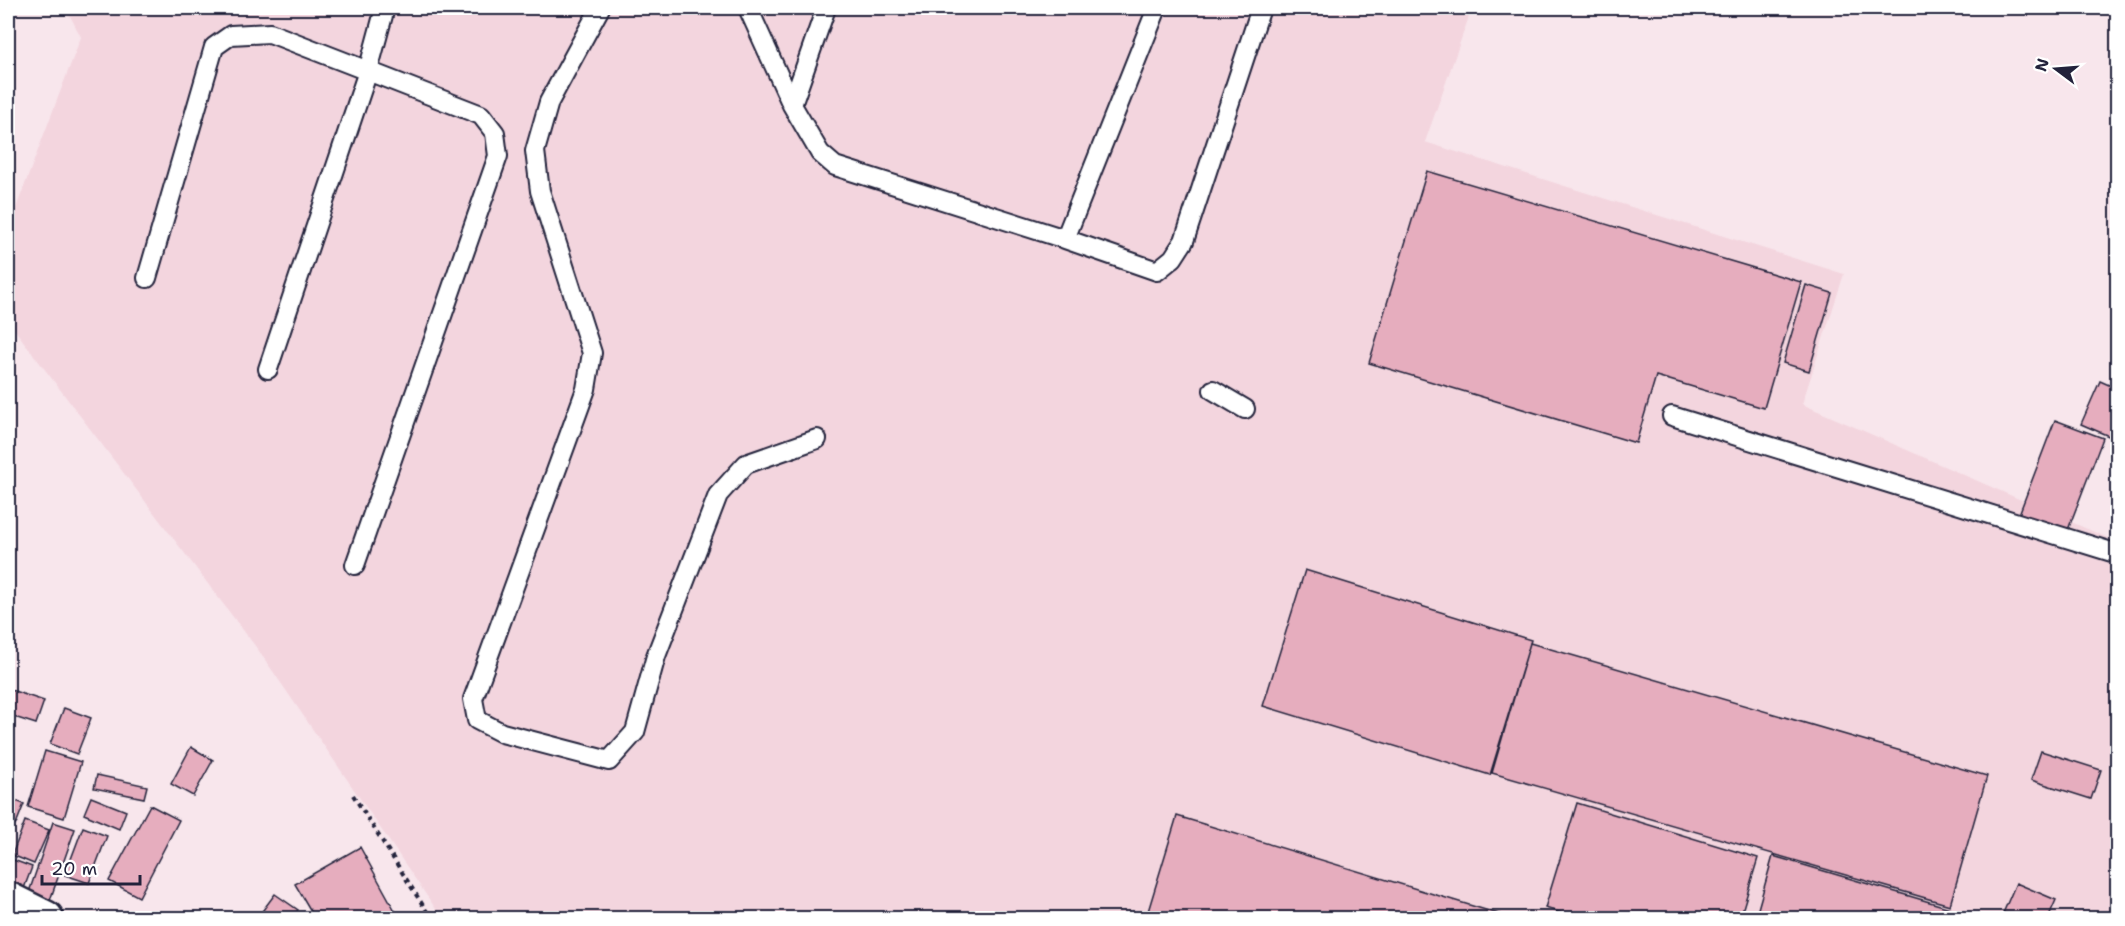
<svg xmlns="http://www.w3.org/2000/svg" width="2125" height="926" viewBox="0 0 2125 926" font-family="'Shantell Sans',sans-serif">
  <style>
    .built { fill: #f3d5de }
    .building { fill: #e6adbe; stroke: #22223b; stroke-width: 1.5 }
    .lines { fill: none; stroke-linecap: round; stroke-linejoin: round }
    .lane-casing { stroke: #22223b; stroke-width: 22 }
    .street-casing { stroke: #22223b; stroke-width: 38 }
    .path { stroke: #22223b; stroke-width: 4; stroke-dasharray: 4.5 4.5; stroke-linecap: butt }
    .lane { stroke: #fff; stroke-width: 18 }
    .street { stroke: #fff; stroke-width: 33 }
  </style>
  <rect width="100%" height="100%" fill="#f8e6ec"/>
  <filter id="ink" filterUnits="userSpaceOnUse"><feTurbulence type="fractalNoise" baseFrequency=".0167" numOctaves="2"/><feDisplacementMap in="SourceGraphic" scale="12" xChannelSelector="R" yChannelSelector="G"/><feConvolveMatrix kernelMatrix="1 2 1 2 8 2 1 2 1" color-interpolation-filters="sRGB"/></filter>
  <g filter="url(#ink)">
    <!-- built -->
    <path class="built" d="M 66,8 L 1472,8 L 1425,142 L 1844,274 L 1802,404 L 2117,542 L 2117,918 L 442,918 L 259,651 L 8,321 L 8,229 L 81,37 Z"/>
    <!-- building -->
    <path class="building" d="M 1427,171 L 1801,282 L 1764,408 L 1656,376 L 1636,443 L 1369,363 Z
      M 1806,285 L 1832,293 L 1809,371 L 1783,363 Z
      M 2100,381 L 2118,389 L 2118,440 L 2081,424 Z
      M 2055,420 L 2103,438 L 2066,535 L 2018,517 Z
      M 1305,570 L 1531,640 L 1490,775 L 1263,706 Z
      M 1530,643 L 1987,776 L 1950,905 L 1492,773 Z
      M 8,689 L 44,701 L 36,724 L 8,715 Z
      M 64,708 L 91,718 L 77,754 L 50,744 Z
      M 191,747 L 213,760 L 193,796 L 171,784 Z
      M 45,751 L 81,762 L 64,818 L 28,807 Z
      M 2041,751 L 2101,770 L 2091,799 L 2031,780 Z
      M 97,775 L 147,786 L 144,798 L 94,788 Z
      M 91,797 L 126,811 L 119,829 L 84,814 Z
      M 8,798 L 24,804 L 16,824 L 8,821 Z
      M 1577,803 L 1758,858 L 1740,918 L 1579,918 L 1545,908 Z
      M 150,805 L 179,820 L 139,897 L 109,881 Z
      M 1177,816 L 1512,918 L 1146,918 Z
      M 25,821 L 49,830 L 34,864 L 12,855 Z
      M 53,822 L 75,829 L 48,906 L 27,898 Z
      M 83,827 L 107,836 L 89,883 L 65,875 Z
      M 360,847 L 399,918 L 315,918 L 295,884 Z
      M 1773,856 L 1950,908 L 1946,918 L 1764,918 L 1756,916 Z
      M 8,858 L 32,867 L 20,899 L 8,895 Z
      M 2016,883 L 2056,900 L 2048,918 L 2001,918 Z
      M 275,894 L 298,910 L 292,918 L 257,918 Z"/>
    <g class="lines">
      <!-- lane casing -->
      <g class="lane-casing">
        <path id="lane" d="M 600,8 L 549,102 L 535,151 L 540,191 L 592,353 L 586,389 L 473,699 L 477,720 L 502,733 L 609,761 L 635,732 L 656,656 L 718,495 L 746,464 L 817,439
          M 748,8 L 792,105 L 820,153 L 835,166 L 1065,239 L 1157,271 L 1173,258 L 1184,241 L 1261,8
          M 792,105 L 826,8
          M 1065,239 L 1157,8
          M 147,278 L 214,47 L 231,35 L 270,33 L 368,71 L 268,369
          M 1213,390 L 1245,409
          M 1672,416 L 2118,554
          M 355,565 L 498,156 L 495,133 L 481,115 L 368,71 L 385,8"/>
      </g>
      <!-- street casing -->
      <g class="street-casing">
        <path id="street" d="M 8,899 L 46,918"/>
      </g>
      <!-- path -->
      <path class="path" d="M 353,795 L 431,918"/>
      <!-- lane -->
      <use href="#lane" class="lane"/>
      <!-- street -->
      <use href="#street" class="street"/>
    </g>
  </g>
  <!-- margin -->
  <rect width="2125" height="926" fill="none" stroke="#fff" stroke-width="30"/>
  <rect x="15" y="15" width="2095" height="896" fill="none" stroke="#22223b" stroke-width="2" filter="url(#ink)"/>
  <!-- north arrow -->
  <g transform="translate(2056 69) rotate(286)" stroke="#ffffff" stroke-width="4.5" paint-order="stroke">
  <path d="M0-4.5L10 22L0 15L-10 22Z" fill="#22223b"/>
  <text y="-9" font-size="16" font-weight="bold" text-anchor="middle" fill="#22223b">N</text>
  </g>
  <!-- scale -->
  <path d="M42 875v9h98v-9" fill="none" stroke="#22223b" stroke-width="3"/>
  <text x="51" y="875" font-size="18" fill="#22223b" stroke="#ffffff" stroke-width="4.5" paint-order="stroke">20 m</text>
</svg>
